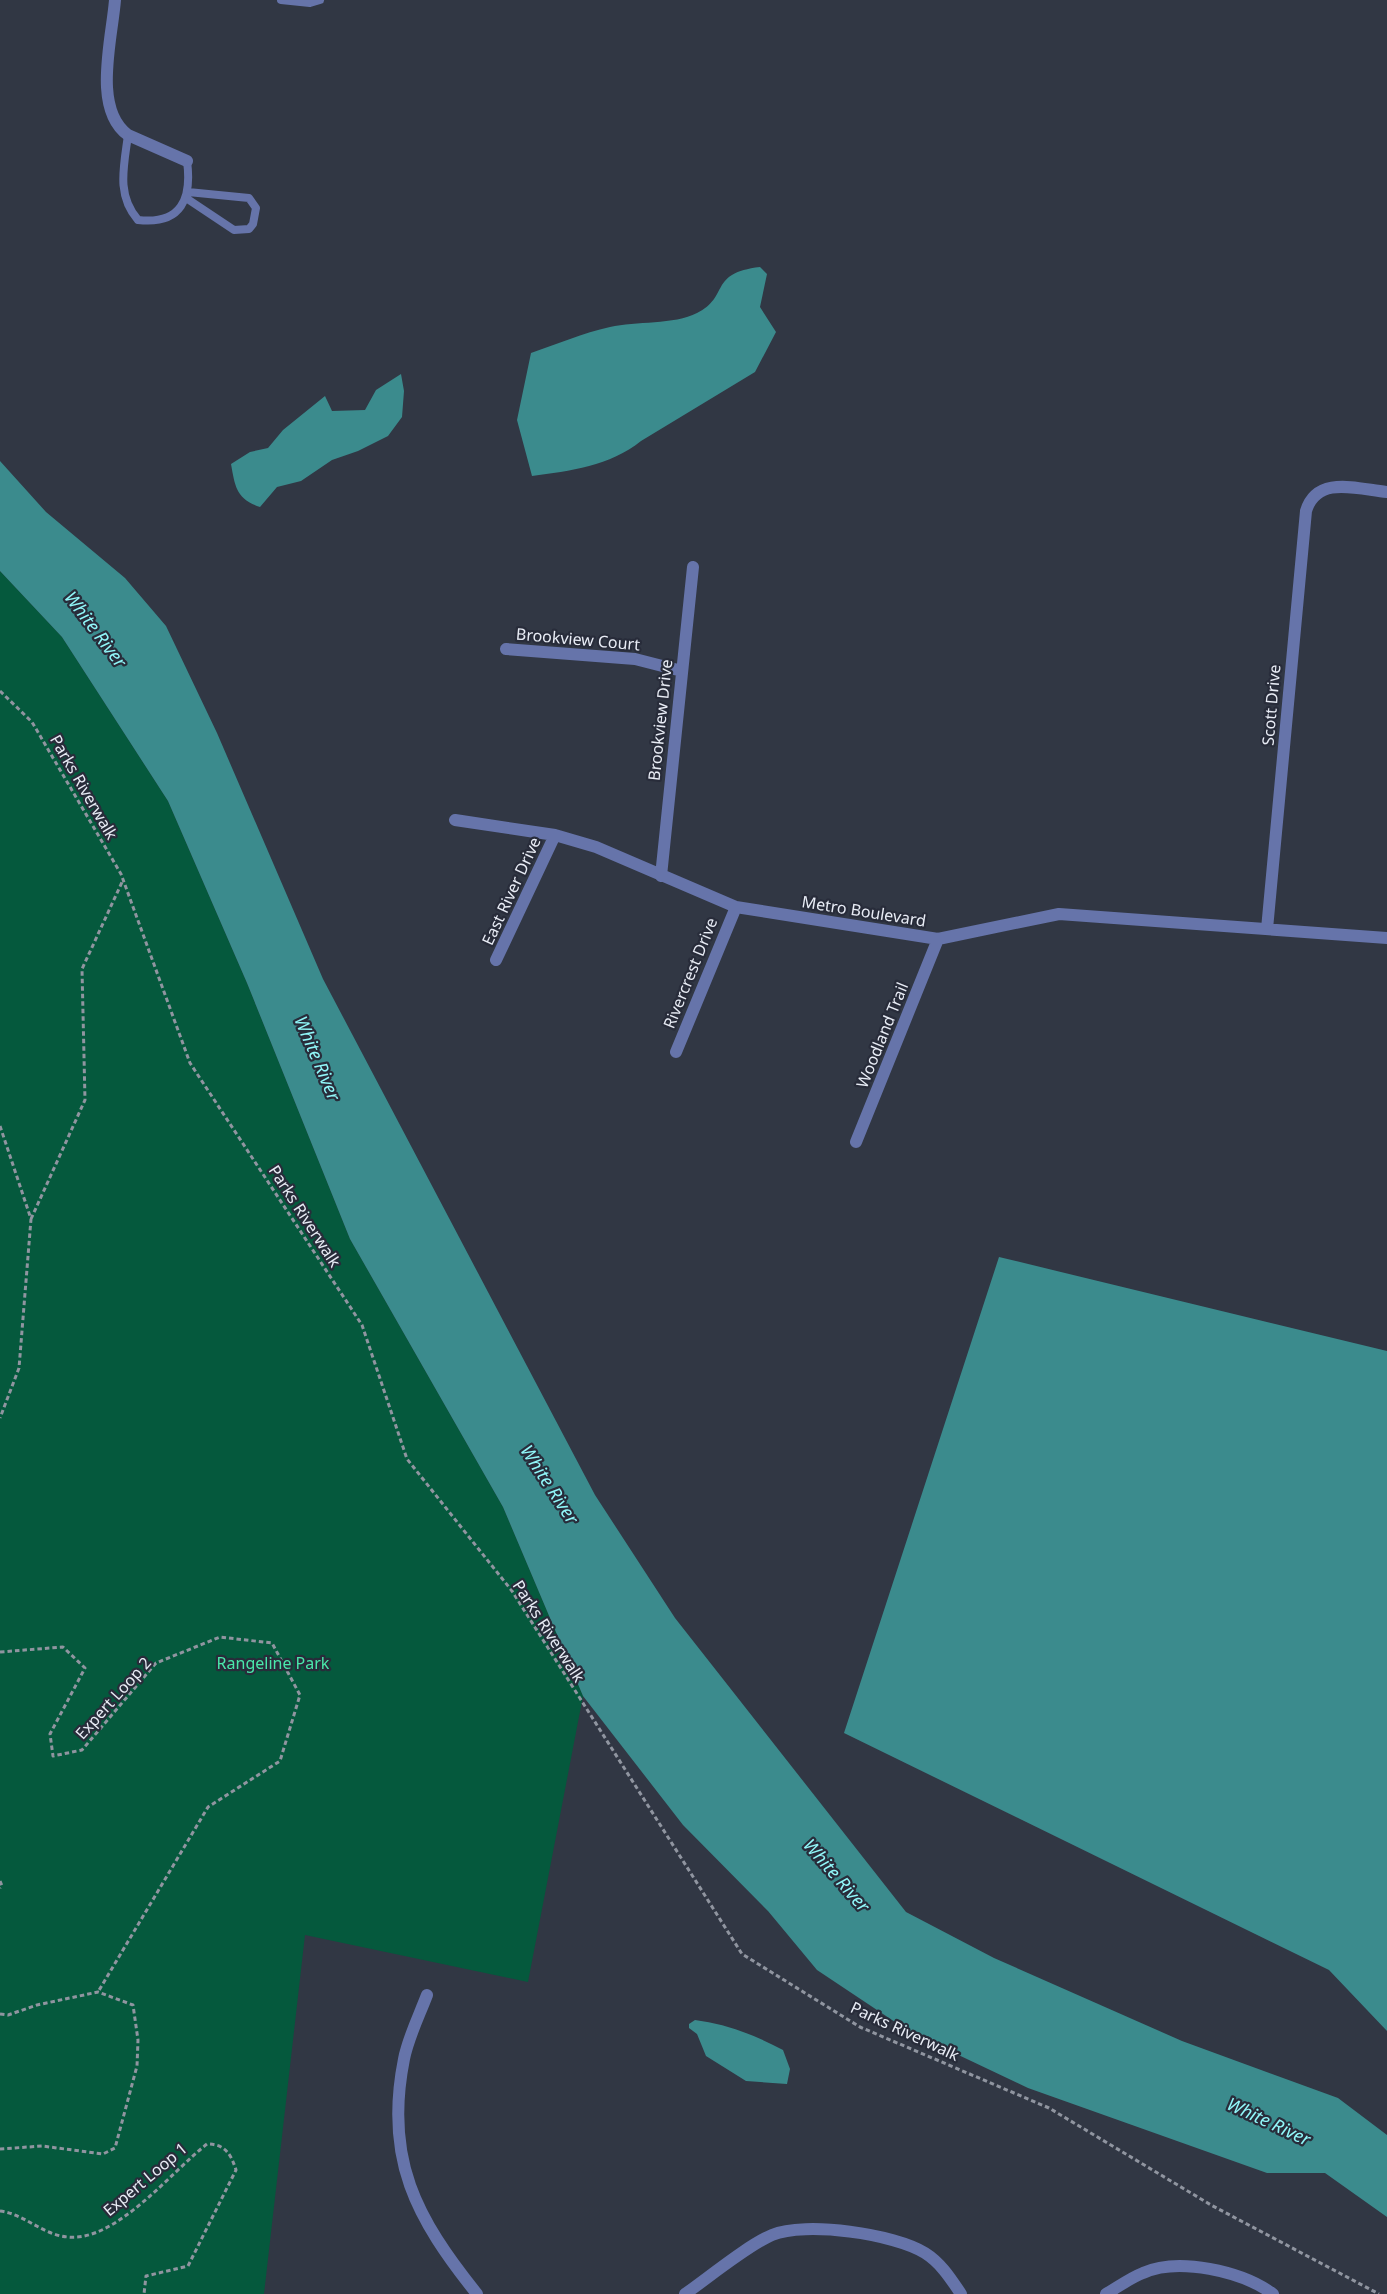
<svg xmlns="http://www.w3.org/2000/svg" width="1387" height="2294" viewBox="0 0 1387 2294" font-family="'Noto Sans',sans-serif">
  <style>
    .green { fill: #05593d }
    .water { fill: #3b8b8d }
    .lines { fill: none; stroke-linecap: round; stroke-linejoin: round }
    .path { stroke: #9095a0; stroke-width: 3; stroke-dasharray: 4.5 3; stroke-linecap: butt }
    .service { stroke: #6674aa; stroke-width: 8 }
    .minor { stroke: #6674aa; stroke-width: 12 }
    .labels { text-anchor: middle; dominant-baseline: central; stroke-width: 4.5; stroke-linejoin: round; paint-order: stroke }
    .street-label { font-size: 16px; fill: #e8ecf5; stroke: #282c3a }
    .park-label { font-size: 16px; fill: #49e9ab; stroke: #282c3a }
    .water-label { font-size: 18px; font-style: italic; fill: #91f7f9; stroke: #282c3a }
  </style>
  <rect width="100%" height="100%" fill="#313744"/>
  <!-- green -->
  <path class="green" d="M 0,571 L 62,637 L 168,801 L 247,983 L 350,1239 L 503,1507 L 583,1696 L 528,1982 L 305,1935 L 264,2294 L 0,2294 Z"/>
  <!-- water -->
  <path class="water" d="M 760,267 L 767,274 L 760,307 L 776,332 L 755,372 L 641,441 C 610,466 570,471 532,476 L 517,420 L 531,353 C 557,344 583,333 610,327 C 636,321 674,325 697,313 C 730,297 708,273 760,267 Z
    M 401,374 L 404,391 L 402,417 L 388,436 L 358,451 L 332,460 L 301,481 L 277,487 L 260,507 C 236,499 235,486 231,464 L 250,452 L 268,448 L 283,430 L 325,396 L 332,411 L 365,410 L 376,390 Z
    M 0,461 L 46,512 L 125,578 L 166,626 L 217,733 L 323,979 L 595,1495 L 675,1618 L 906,1912 L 994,1958 L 1182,2041 L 1338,2098 L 1387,2135 L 1387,2217 L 1325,2173 L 1267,2173 L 1028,2088 L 910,2032 L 817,1970 L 768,1911 L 683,1825 L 583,1696 L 503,1507 L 350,1239 L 247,983 L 168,801 L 62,637 L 0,571 Z
    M 999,1257 L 1387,1351 L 1387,2031 L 1329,1970 L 844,1733 Z
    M 695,2020 C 726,2024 755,2035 783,2050 L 790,2069 L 787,2084 L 746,2081 L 706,2056 L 697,2034 L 689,2028 L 689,2024 Z"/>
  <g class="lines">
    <!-- path -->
    <path class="path" d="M 0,691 L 32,722 L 121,874 L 190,1063 L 362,1325 L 407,1459 L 512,1591 L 742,1954 L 860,2027 L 1049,2108 L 1211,2205 L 1379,2294
      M 0,1126 L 31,1219 L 19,1368 L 0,1418
      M 31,1219 L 85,1100 L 82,969 L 123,880
      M 0,1652 L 63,1647 L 85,1668 L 50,1734 L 53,1756 L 82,1750 L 156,1663 L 220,1637 L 272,1643 L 300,1695 L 280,1761 L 208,1807 L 98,1992
      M 0,1881 L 2,1886 L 0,1888
      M 0,2014 L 8,2015 L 37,2005 L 98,1992 L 133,2005 L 138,2040 L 137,2066 L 115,2148 L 103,2154 L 42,2146 L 0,2149
      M 0,2211 C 25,2214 42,2235 68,2237 C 116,2242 171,2172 207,2144 C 225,2144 231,2154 236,2170 L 188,2266 L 146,2276 L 144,2294"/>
    <!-- service -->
    <path class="service" d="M 281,0 L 310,3 L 320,0
      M 128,135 C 124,166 116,195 138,220 C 182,225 192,198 187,161
      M 186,198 L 234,230 L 249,229 L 253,224 L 256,208 L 249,198 L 188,192"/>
    <!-- minor -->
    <path class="minor" d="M 115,0 C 112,39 92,109 128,135 L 187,161
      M 506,649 L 635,659 L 682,671
      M 455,820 L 555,835 L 596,847 L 736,907 L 938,939 L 1059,914 L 1387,938
      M 661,876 L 693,567
      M 1267,929 L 1306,511 C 1317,475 1357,489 1387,492
      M 496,960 L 555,835
      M 676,1052 L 736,907
      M 856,1142 L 938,939
      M 427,1995 C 419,2016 408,2038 404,2059 C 384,2159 416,2218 477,2294
      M 685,2294 C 708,2278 748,2245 772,2235 C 805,2221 895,2234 925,2253 C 941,2263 951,2279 961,2294
      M 1106,2294 C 1118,2287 1130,2278 1143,2273 C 1178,2257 1242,2271 1273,2294"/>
  </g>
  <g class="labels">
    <!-- street labels -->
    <g class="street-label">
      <text transform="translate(578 639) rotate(5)">Brookview Court</text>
      <text transform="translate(1271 705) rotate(-85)">Scott Drive</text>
      <text transform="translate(660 720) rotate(-84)">Brookview Drive</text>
      <text transform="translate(84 787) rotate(60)">Parks Riverwalk</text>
      <text transform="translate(511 891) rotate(-65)">East River Drive</text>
      <text transform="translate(864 911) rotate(9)">Metro Boulevard</text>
      <text transform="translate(690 973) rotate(-68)">Rivercrest Drive</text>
      <text transform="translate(882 1035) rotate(-68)">Woodland Trail</text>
      <text transform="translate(305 1216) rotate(57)">Parks Riverwalk</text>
      <text transform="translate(549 1631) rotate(57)">Parks Riverwalk</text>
      <text transform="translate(113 1698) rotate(-48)">Expert Loop 2</text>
      <text transform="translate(905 2031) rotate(25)">Parks Riverwalk</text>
      <text transform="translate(145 2179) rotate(-40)">Expert Loop 1</text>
    </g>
    <!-- park labels -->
    <g class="park-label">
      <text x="273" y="1663">Rangeline Park</text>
    </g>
    <!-- water labels -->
    <g class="water-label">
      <text transform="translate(96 629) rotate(53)">White River</text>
      <text transform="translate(318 1058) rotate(67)">White River</text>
      <text transform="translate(550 1484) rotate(57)">White River</text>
      <text transform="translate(837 1875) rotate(49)">White River</text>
      <text transform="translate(1269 2121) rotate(25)">White River</text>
    </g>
  </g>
</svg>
